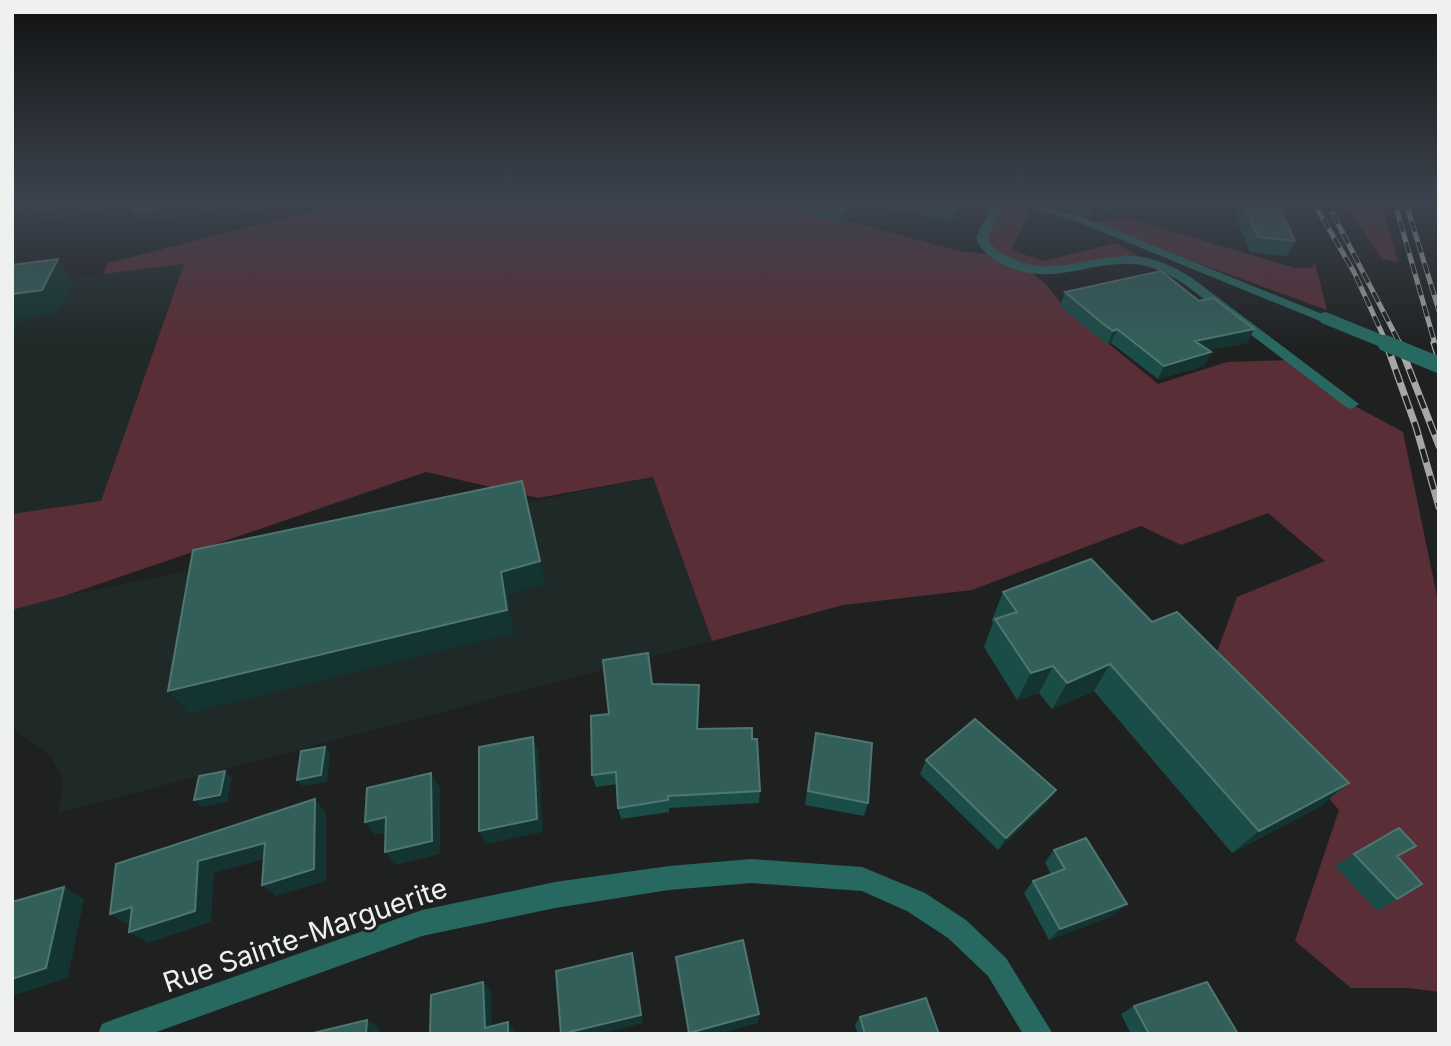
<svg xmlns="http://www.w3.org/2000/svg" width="1451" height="1046" viewBox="0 0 1451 1046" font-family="Inter,sans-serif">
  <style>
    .built { fill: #1f2927 }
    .green { fill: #5a2e36 }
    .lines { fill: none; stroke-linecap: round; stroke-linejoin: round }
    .minor { fill: #276961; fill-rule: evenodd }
    .tertiary { fill: #276961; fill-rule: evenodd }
    .rail-far1-casing { stroke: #a6a8a8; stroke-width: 5 }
    .rail-casing { stroke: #a6a8a8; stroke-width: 7 }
    .rail-far1 { stroke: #1f2121; stroke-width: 3.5; stroke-dasharray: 11; stroke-linecap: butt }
    .rail { stroke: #1f2121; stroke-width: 4.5; stroke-dasharray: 14; stroke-linecap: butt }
    .tertiary-bridge-far1 { stroke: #276961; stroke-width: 12 }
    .tertiary-bridge { stroke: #276961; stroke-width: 16 }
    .wall { fill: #1b4d48 }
    .shaded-wall { fill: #133431 }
    .building { fill: #325f5a; stroke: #4f7671; stroke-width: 2 }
    .labels { text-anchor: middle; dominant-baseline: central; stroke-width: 6; stroke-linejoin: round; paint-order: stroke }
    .near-street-label { font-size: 28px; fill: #eff1f0; stroke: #1f2121 }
  </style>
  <rect width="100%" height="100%" fill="#1f2121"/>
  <!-- built -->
  <path class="built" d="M 184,263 L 101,502 L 12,514 L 12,286 Z
    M 653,477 L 712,641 L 58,813 L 63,779 L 50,755 L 12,728 L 12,610 L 64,596 Z"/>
  <!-- green -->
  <path class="green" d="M 355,200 L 769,200 L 960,251 L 994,255 L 984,231 L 1000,200 L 1033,205 L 1011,250 L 1044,261 L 1116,243 L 1148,262 L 1028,270 L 1048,286 L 1063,306 L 1158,384 L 1227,362 L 1291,360 L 1351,404 L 1403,432 L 1439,606 L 1439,992 L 1409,988 L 1351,988 L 1295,941 L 1339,810 L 1212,666 L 1237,597 L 1325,561 L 1268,513 L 1181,545 L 1141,526 L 972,590 L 843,605 L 712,641 L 653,477 L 538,498 L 426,472 L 64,596 L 12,610 L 12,514 L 101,501 L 184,264 L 103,274 L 108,263 Z
    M 1341,200 L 1381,200 L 1398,262 L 1382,259 Z
    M 1127,218 L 1295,268 L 1310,268 L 1315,263 L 1327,310 L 1088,223 Z"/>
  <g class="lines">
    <!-- minor -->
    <path class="minor" d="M 995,200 L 1005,200 L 988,237 C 992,248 1000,254 1011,258 C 1053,278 1089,255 1132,256 C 1154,257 1175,267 1192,278 L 1359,404 L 1351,409 L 1346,407 L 1184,284 C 1169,274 1152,265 1134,264 C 1087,261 1054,287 1006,266 C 992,259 981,252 976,237 Z
      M 751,859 L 862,867 L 925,893 L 966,920 L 1006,958 L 1053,1034 L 1023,1034 L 988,976 L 948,938 L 907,911 L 862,891 L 751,883 L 669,890 L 555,908 L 422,936 L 151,1034 L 98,1034 L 102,1024 L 112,1020 L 422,910 L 555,882 L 669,866 Z"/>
    <!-- tertiary -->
    <path class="tertiary" d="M 1004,200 L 1021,200 L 1083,217 L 1332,318 L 1330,321 L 1320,321 L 1075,221 Z"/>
    <!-- rail-far1 casing -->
    <g class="rail-far1-casing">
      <path id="rail-far1" d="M 1312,200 L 1354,272 L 1387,344
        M 1394,200 L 1435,344
        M 1405,200 L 1439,311
        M 1333,214 L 1400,344"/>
    </g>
    <!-- rail casing -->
    <g class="rail-casing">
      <path id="rail" d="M 1386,343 L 1416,427 L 1439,507
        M 1399,343 L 1439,446
        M 1434,343 L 1439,359"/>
    </g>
    <!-- rail-far1 -->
    <use href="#rail-far1" class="rail-far1"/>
    <!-- rail -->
    <use href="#rail" class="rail"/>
    <!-- tertiary-bridge-far1 -->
    <path class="tertiary-bridge-far1" d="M 1325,318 L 1389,344"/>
    <!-- tertiary-bridge -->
    <path class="tertiary-bridge" d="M 1385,343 L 1439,365"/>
  </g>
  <!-- wall -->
  <path class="wall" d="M 806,200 L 969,200 L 952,222 L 861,202 L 842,223 L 804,214 L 805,201 Z
    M 1036,200 L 1145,200 L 1090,217 Z
    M 1241,200 L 1254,200 L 1295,241 L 1287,256 L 1250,252 L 1234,213 Z
    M 1065,292 L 1199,301 L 1254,329 L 1247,343 L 1209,350 L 1211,352 L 1204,366 L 1158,379 L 1111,343 L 1108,344 L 1096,336 L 1060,306 Z
    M 1003,592 L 1152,622 L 1349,783 L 1319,807 L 1232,853 L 1094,691 L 1052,709 L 1039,693 L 1017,700 L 984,647 L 993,623 L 992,620 Z
    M 652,684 L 699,698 L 698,729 L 752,739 L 760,791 L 759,803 L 669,808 L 669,812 L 621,819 L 618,808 L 617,784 L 596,787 L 592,775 L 609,714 Z
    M 816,733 L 868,803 L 864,816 L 805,805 Z
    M 926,760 L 1047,803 L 998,850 L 920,774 Z
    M 1416,846 L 1398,857 L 1397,899 L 1377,911 L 1335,866 L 1354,854 Z
    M 1054,850 L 1114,915 L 1049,940 L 1024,893 L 1033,881 L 1051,875 L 1045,862 Z
    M 1134,1006 L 1238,1034 L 1131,1034 L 1121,1014 Z
    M 860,1017 L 939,1034 L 858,1034 L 855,1025 Z"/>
  <!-- shaded-wall -->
  <path class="shaded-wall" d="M 12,200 L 42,200 L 46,206 L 12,212 Z
    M 97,200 L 137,200 L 140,205 L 43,220 L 36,210 Z
    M 212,200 L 326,200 L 220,217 L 217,211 L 140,223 L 134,212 Z
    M 853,200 L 861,200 L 861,202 L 842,223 L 844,210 Z
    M 962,200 L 969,200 L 952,222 L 955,209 Z
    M 1108,200 L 1145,200 L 1090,217 L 1095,204 Z
    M 58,259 L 73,281 L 58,313 L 20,318 L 15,329 L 12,329 L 12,294 Z
    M 1117,329 L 1111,343 L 1108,344 L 1113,331 Z
    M 1254,329 L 1247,343 L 1188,354 L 1195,341 Z
    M 1211,352 L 1204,366 L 1158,379 L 1164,366 Z
    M 522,481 L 546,584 L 508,595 L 514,633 L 189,713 L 168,691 Z
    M 1110,664 L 1094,691 L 1052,709 L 1067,683 Z
    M 1053,666 L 1039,693 L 1017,700 L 1031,673 Z
    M 699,685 L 699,698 L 698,742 L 697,729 Z
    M 533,737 L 538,751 L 543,832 L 486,844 L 479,831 Z
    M 325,747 L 330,754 L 327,782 L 303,786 L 297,780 Z
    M 225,771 L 232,778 L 227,802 L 201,807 L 194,800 Z
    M 431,773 L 440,787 L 440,854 L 395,865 L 385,852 Z
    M 1349,783 L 1319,807 L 1232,853 L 1259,831 Z
    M 1056,790 L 1047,803 L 998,850 L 1006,838 Z
    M 315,799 L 326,813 L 326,881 L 276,896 L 262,885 Z
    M 386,817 L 396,830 L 375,835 L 365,822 Z
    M 265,843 L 278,855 L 214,873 L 211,922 L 148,943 L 129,932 L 198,861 Z
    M 64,887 L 84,899 L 68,978 L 12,996 L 12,979 Z
    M 1127,904 L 1114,915 L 1049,940 L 1060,929 Z
    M 132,907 L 150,918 L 128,925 L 110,914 Z
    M 632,953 L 635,963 L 643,1023 L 601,1034 L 563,1034 Z
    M 483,982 L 491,992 L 492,1034 L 485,1028 Z
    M 759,1014 L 758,1023 L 719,1034 L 689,1034 Z
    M 367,1020 L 379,1028 L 379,1034 L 366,1034 Z
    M 508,1022 L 515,1031 L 515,1034 L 508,1034 Z"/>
  <!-- building -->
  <path class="building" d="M 38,200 L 97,200 L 36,210 Z
    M 134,200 L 212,200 L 134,212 Z
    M 214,200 L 256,200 L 215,206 Z
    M 806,200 L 853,200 L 844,210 L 805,201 Z
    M 912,200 L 962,200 L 955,209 Z
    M 1081,200 L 1108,200 L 1095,204 Z
    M 1242,200 L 1277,202 L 1295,241 L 1258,237 Z
    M 58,259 L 42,290 L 12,294 L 12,265 Z
    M 1161,271 L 1199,301 L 1213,298 L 1254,329 L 1195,341 L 1211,352 L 1164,366 L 1117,329 L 1113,331 L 1102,323 L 1065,292 Z
    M 522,481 L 540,561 L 501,572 L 507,610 L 168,691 L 193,550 Z
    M 1091,559 L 1152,622 L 1177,612 L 1349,783 L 1259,831 L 1110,664 L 1067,683 L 1053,666 L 1031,673 L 995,619 L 1017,612 L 1003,592 Z
    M 648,653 L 652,684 L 699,685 L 697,729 L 752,728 L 752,739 L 757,739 L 760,791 L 668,796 L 668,800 L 618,808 L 616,772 L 592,775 L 591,716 L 609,714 L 603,660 Z
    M 975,719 L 1056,790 L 1006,838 L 926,760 Z
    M 816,733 L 872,743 L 868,803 L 808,791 Z
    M 533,737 L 537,819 L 479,831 L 479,747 Z
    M 325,747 L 321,775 L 297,780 L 301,751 Z
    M 225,771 L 220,795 L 194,800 L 199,776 Z
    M 431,773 L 432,841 L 385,852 L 386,817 L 365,822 L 367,788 Z
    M 315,799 L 314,869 L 262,885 L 265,843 L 198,861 L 195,911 L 129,932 L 132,907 L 110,914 L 116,864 Z
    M 1399,828 L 1416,846 L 1397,856 L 1422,884 L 1397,899 L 1354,854 Z
    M 1086,838 L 1127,904 L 1060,929 L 1033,881 L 1065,869 L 1054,850 Z
    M 64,887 L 46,968 L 12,979 L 12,902 Z
    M 743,940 L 759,1014 L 689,1033 L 676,957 Z
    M 632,953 L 641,1015 L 561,1034 L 556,971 Z
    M 483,982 L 485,1028 L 508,1022 L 508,1034 L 430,1034 L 431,995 Z
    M 1207,982 L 1238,1034 L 1149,1034 L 1134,1006 Z
    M 926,998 L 939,1034 L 865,1034 L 860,1017 Z
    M 367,1020 L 366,1034 L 313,1034 L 313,1033 Z"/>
  <!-- sky -->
  <linearGradient id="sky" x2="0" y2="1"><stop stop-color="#111212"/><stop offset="0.58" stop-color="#3c434e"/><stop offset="1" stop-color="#3c434e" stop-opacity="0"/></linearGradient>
  <rect width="1451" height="346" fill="url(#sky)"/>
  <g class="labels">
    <!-- near-street labels -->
    <g class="near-street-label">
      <text transform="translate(305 935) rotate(-19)">Rue Sainte-Marguerite</text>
    </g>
  </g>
  <!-- border -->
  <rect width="1451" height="1046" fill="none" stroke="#eff1f0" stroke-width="28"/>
</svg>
